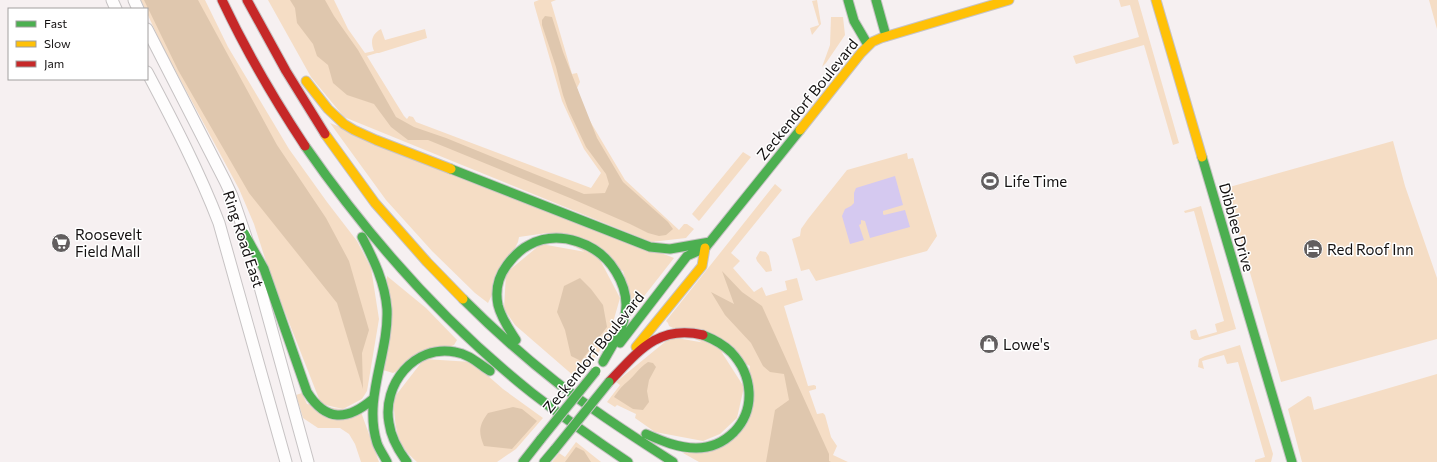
<svg xmlns="http://www.w3.org/2000/svg" width="1437" height="462" viewBox="0 0 1437 462" font-family="Commissioner,sans-serif">
  <style>
    .green { fill: #f5ddc5 }
    .forest { fill: #dfc7ae }
    .water { fill: #d5c9f0 }
    .lines { fill: none; stroke-linecap: round; stroke-linejoin: round }
    .street-casing { stroke: #c7c3c4; stroke-width: 13 }
    .fast-casing { stroke: #c7c3c4; stroke-width: 11 }
    .slow-casing { stroke: #c7c3c4; stroke-width: 11 }
    .jam-casing { stroke: #c7c3c4; stroke-width: 11 }
    .street { stroke: #fefdfd; stroke-width: 11 }
    .fast { stroke: #4caf50; stroke-width: 9 }
    .slow { stroke: #ffc107; stroke-width: 9 }
    .jam { stroke: #c62828; stroke-width: 9 }
    .fast-bridge-casing { stroke: #c7c3c4; stroke-width: 11; stroke-linecap: butt }
    .fast-bridge { stroke: #4caf50; stroke-width: 9 }
    .labels { text-anchor: middle; dominant-baseline: central; stroke-width: 3; stroke-linejoin: round; paint-order: stroke }
    .street-label { font-size: 15px; fill: #131010; stroke: #fff }
    .poi-label { font-size: 15px; fill: #131010; stroke: #fff; text-anchor: start }
  </style>
  <rect width="100%" height="100%" fill="#f6f0f1"/>
  <!-- green -->
  <path class="green" d="M 141,0 L 205,0 L 228,47 L 289,149 L 327,202 L 357,241 L 371,268 L 379,319 L 367,391 L 362,399 L 343,409 L 321,404 L 270,274 L 254,224 L 239,189 L 161,44 L 147,13 L 147,9 L 145,9 Z
    M 268,0 L 334,0 L 348,29 L 365,53 L 374,51 C 370,41 372,34 381,29 L 385,40 L 425,29 L 427,38 L 379,53 L 377,53 L 367,56 L 404,116 L 407,119 L 409,116 L 413,117 L 416,122 L 591,188 L 601,173 L 584,149 L 562,101 L 534,4 L 534,2 L 539,0 L 556,0 L 551,2 L 572,74 L 577,73 L 580,82 L 577,88 L 584,111 L 625,180 L 679,230 L 684,224 L 687,224 L 694,229 L 686,238 L 651,242 L 344,117 L 311,77 Z
    M 817,0 L 821,24 L 812,35 L 810,28 L 819,25 L 812,1 Z
    M 1119,0 L 1138,0 L 1179,143 L 1173,145 L 1144,45 L 1076,64 L 1073,56 L 1139,37 L 1130,5 L 1121,7 Z
    M 1429,0 L 1437,0 L 1437,29 Z
    M 831,17 L 843,17 L 845,35 L 826,63 L 822,67 L 830,45 Z
    M 330,123 L 674,258 L 634,309 L 623,271 L 547,233 L 519,237 L 518,242 L 488,303 L 475,293 L 432,251 L 386,200 Z
    M 1393,141 L 1405,186 L 1437,278 L 1437,339 L 1281,382 L 1226,188 Z
    M 743,152 L 751,157 L 699,221 L 692,214 Z
    M 907,153 L 908,159 L 913,158 L 937,236 L 927,251 L 816,281 L 809,269 L 801,271 L 792,239 L 800,236 L 801,229 L 808,219 L 847,170 Z
    M 775,184 L 782,190 L 731,253 L 740,261 L 733,268 L 754,292 L 762,287 L 766,296 L 787,290 L 785,281 L 797,278 L 803,300 L 784,306 L 808,386 L 814,385 L 816,386 L 816,389 L 809,391 L 817,414 L 823,413 L 825,415 L 831,437 L 837,446 L 833,455 L 848,462 L 699,462 L 683,453 L 743,428 L 750,366 L 669,326 L 668,323 L 666,321 Z
    M 1201,206 L 1236,329 L 1199,340 L 1194,340 L 1191,338 L 1190,331 L 1196,329 L 1199,337 L 1217,332 L 1215,324 L 1224,321 L 1194,211 L 1185,213 L 1184,211 Z
    M 541,244 L 597,254 L 620,298 L 608,340 L 588,366 L 585,363 L 575,377 L 515,325 L 504,309 L 506,273 Z
    M 760,251 L 766,252 L 769,256 L 772,271 L 766,272 L 757,261 L 756,258 Z
    M 387,276 L 426,308 L 457,340 L 454,345 L 393,373 L 383,370 Z
    M 671,337 L 717,345 L 744,387 L 737,418 L 720,434 L 703,441 L 655,432 L 635,418 L 636,414 L 617,405 L 615,407 L 607,402 L 620,385 L 616,382 Z
    M 1240,345 L 1273,454 L 1271,462 L 1255,462 L 1255,460 L 1265,457 L 1238,362 L 1227,364 L 1224,355 L 1202,361 L 1204,369 L 1198,367 L 1199,359 L 1205,356 Z
    M 424,359 L 472,362 L 503,389 L 543,418 L 516,449 L 497,462 L 417,462 C 394,442 396,427 393,399 Z
    M 1437,374 L 1437,462 L 1302,462 L 1288,409 L 1308,396 L 1311,397 L 1314,410 Z
    M 302,393 L 307,404 L 361,412 L 379,462 L 361,462 L 355,444 L 349,434 L 340,428 L 318,428 L 303,418 L 296,395 Z
    M 576,442 L 601,462 L 552,462 L 559,453 L 565,457 Z"/>
  <!-- forest -->
  <path class="forest" d="M 144,0 L 198,0 L 277,145 L 326,218 L 349,261 L 369,330 L 362,353 L 363,389 L 337,303 L 249,193 L 178,70 Z
    M 290,0 L 325,0 L 334,16 L 358,50 L 396,117 L 414,127 L 446,138 L 584,194 L 605,193 L 609,184 L 606,174 L 586,147 L 568,109 L 563,95 L 556,67 L 542,25 L 542,20 L 545,16 L 552,17 L 563,52 L 597,138 L 623,182 L 668,222 L 673,229 L 666,235 L 659,236 L 648,233 L 630,224 L 570,198 L 428,140 L 408,140 L 391,127 L 374,104 L 347,95 L 333,83 L 328,65 L 317,56 L 313,44 L 297,23 L 295,8 Z
    M 722,271 L 742,292 L 762,306 L 829,454 L 829,461 L 831,462 L 766,462 L 775,410 L 789,400 L 784,374 L 770,372 L 763,366 L 751,343 L 725,315 L 711,292 L 734,304 Z
    M 580,278 L 591,289 L 603,305 L 607,327 L 581,361 L 571,356 L 565,330 L 557,312 L 564,286 Z
    M 648,362 L 653,363 L 656,367 L 649,380 L 647,391 L 649,402 L 643,410 L 633,409 L 614,397 C 619,390 621,387 627,382 C 635,375 638,369 648,362 Z
    M 513,407 L 522,409 L 537,421 L 512,449 L 484,446 C 478,432 479,425 488,413 Z
    M 576,447 L 584,451 L 591,462 L 565,462 Z"/>
  <!-- water -->
  <path class="water" d="M 895,176 L 903,205 L 883,211 L 883,214 L 884,215 L 905,210 L 910,227 L 870,238 L 865,221 L 861,220 L 861,224 L 859,225 L 864,240 L 850,244 L 842,216 L 845,209 L 851,206 L 854,203 L 854,193 L 856,188 Z"/>
  <g class="lines">
    <!-- street casing -->
    <g class="street-casing">
      <path id="street" d="M 112,0 L 116,9
        M 134,0 L 138,9
        M 147,29 L 225,181 L 232,196 L 246,237
        M 147,72 C 173,121 199,171 219,223 L 286,462
        M 260,287 L 308,462"/>
    </g>
    <!-- fast casing -->
    <g class="fast-casing">
      <path id="fast" d="M 848,0 L 854,21 L 868,45
        M 876,0 L 886,36
        M 305,146 C 369,238 444,323 532,393 C 563,417 595,440 628,462
        M 1202,157 L 1292,462
        M 451,169 L 650,247 L 670,249 L 710,242
        M 244,233 L 264,269 L 307,392 C 326,422 347,421 373,399
        M 362,237 C 374,260 385,283 387,309 C 389,354 363,398 377,443 C 379,449 384,456 387,462
        M 463,299 C 507,343 555,384 606,418 C 628,433 651,448 673,462
        M 516,340 C 509,329 501,318 498,305 C 495,290 498,277 507,265 C 513,257 519,250 529,245 C 559,229 599,243 616,272 C 624,285 628,300 625,315 C 622,332 611,347 603,362
        M 620,343 L 687,256 L 705,248 L 800,130
        M 646,434 C 662,441 678,448 696,448 C 710,448 724,442 734,432 C 756,409 753,375 731,352 C 723,344 713,339 703,335
        M 407,462 C 398,450 391,438 389,423 C 382,385 414,344 455,352 C 469,354 479,364 490,371
        M 523,462 L 541,439
        M 544,462 L 555,449"/>
    </g>
    <!-- slow casing -->
    <g class="slow-casing">
      <path id="slow" d="M 1156,0 L 1202,157
        M 306,81 L 328,109 L 344,124 L 354,130 L 376,140 L 451,169
        M 800,130 L 861,53 L 872,42 L 881,38 L 1009,0
        M 325,134 L 375,203 L 427,262 L 463,299
        M 636,347 L 702,266 L 705,248"/>
    </g>
    <!-- jam casing -->
    <g class="jam-casing">
      <path id="jam" d="M 222,0 C 246,51 274,99 305,146
        M 247,0 L 286,71 L 325,134
        M 609,382 C 637,353 657,324 703,335"/>
    </g>
    <!-- street -->
    <use href="#street" class="street"/>
    <!-- fast -->
    <use href="#fast" class="fast"/>
    <!-- slow -->
    <use href="#slow" class="slow"/>
    <!-- jam -->
    <use href="#jam" class="jam"/>
    <!-- fast-bridge casing -->
    <g class="fast-bridge-casing">
      <path id="fast-bridge" d="M 541,439 L 596,371
        M 555,449 L 609,382"/>
    </g>
    <!-- fast-bridge -->
    <use href="#fast-bridge" class="fast-bridge"/>
  </g>
  <!-- icons -->
  <defs>
    <g id="stadium-disc" transform="scale(1)"><circle r="9.5" fill="#625e5f" stroke="#fff"/><path d="M0-5a6.5 5 0 1 0 0 10a6.5 5 0 1 0 0-10ZM-3.5-1.8h7v3.6h-7Z" fill="#fff"/></g>
    <g id="supermarket-disc" transform="scale(1)"><circle r="9.5" fill="#625e5f" stroke="#fff"/><path d="M-6-5.5h2.5l.6 2H6L4.5 2H-2.5L-4.4-4H-6ZM-1.5 3.2a1.3 1.3 0 1 0 .1 0ZM3 3.2a1.3 1.3 0 1 0 .1 0Z" fill="#fff"/></g>
    <g id="hotel-disc" transform="scale(1)"><circle r="9.5" fill="#625e5f" stroke="#fff"/><path d="M-6-4.5h1.5V1H6V5H4.5V3h-9V5H-6ZM-4 0a1.8 1.8 0 1 1 3.6 0ZM.5 0V-2.5h3Q6-2.5 6 0Z" fill="#fff"/></g>
    <g id="shop-disc" transform="scale(1)"><circle r="9.5" fill="#625e5f" stroke="#fff"/><path d="M-5-2.5h2.3a2.7 3.5 0 0 1 5.4 0H5L5.5 6h-11ZM-1.5-2.5h3a1.5 2.3 0 0 0-3 0Z" fill="#fff"/></g>
  </defs>
  <g fill-rule="evenodd">
    <use href="#stadium-disc" x="990" y="181"/>
    <use href="#supermarket-disc" x="61" y="243"/>
    <use href="#hotel-disc" x="1313" y="249"/>
    <use href="#shop-disc" x="989" y="344"/>
  </g>
  <g class="labels">
    <!-- street labels -->
    <g class="street-label">
      <text transform="translate(807 99) rotate(-51)">Zeckendorf Boulevard</text>
      <text transform="translate(1237 227) rotate(74)">Dibblee Drive</text>
      <text transform="translate(244 239) rotate(72)">Ring Road East</text>
      <text transform="translate(593 352) rotate(-51)">Zeckendorf Boulevard</text>
    </g>
    <!-- poi labels -->
    <g class="poi-label">
      <text x="1004" y="181">Life Time</text>
      <text x="75" y="234">Roosevelt<tspan x="75" dy="17">Field Mall</tspan></text>
      <text x="1327" y="249">Red Roof Inn</text>
      <text x="1003" y="344">Lowe's</text>
    </g>
  </g>
  <!-- legend -->
  <rect x="8" y="8" width="140" height="72" fill="#ffffff" stroke="#a19f9f"/>
  <rect x="16" y="21" width="20" height="6" fill="#4caf50" stroke="#a19f9f"/>
  <text x="44" y="28" font-size="12" fill="#131010">Fast</text>
  <rect x="16" y="41" width="20" height="6" fill="#ffc107" stroke="#a19f9f"/>
  <text x="44" y="48" font-size="12" fill="#131010">Slow</text>
  <rect x="16" y="61" width="20" height="6" fill="#c62828" stroke="#a19f9f"/>
  <text x="44" y="68" font-size="12" fill="#131010">Jam</text>
</svg>
